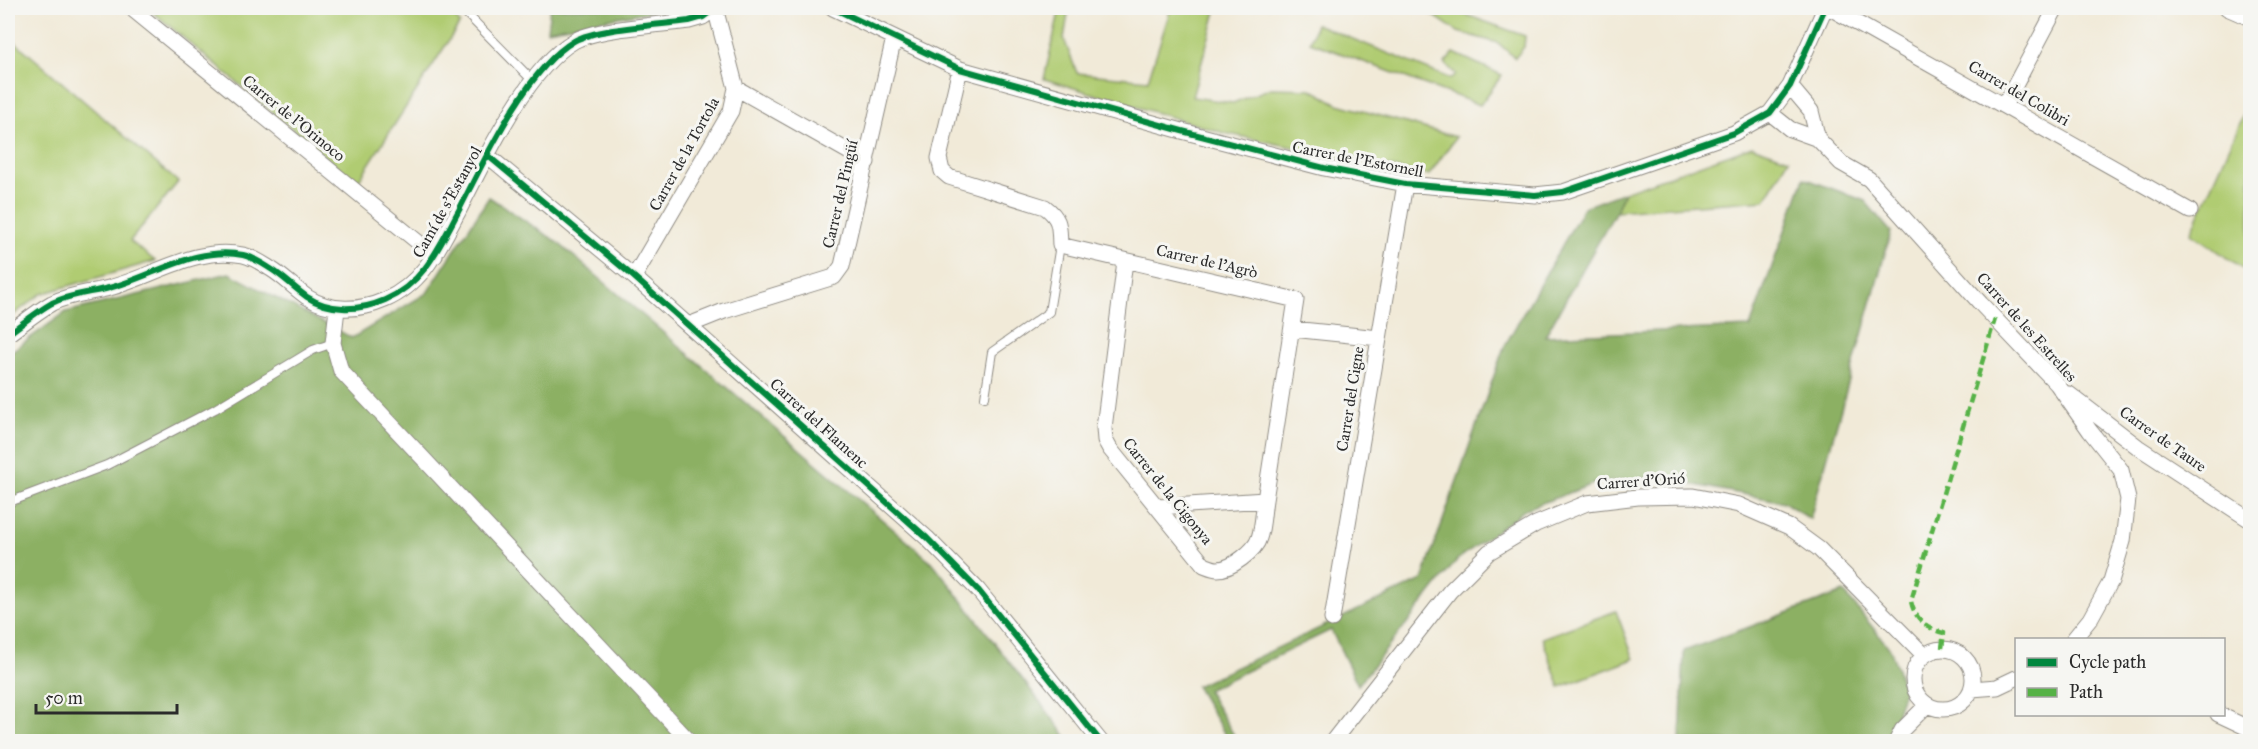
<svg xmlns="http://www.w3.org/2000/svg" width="2258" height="749" viewBox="0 0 2258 749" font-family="'IM FELL Great Primer',serif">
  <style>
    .green { fill: #b0cc72; stroke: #6e7c4e; stroke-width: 1.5 }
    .forest { fill: #8cb064; stroke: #5c6e48; stroke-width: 1.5 }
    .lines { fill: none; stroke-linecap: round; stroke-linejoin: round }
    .service-casing { stroke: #8e8a82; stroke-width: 10 }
    .minor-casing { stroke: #8e8a82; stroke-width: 17 }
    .service { stroke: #fff; stroke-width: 8 }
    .minor { stroke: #fff; stroke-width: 15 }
    .quiet { stroke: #56b246; stroke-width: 4.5; stroke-dasharray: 9 4.5; stroke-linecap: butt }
    .cycleway-casing { stroke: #f6f6f2; stroke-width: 10 }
    .cycleway { stroke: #00873e; stroke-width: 6 }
    .labels { text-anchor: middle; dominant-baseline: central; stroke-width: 6; stroke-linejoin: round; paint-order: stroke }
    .street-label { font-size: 16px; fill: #2b2b2b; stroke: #f6f6f2 }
  </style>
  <rect width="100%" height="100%" fill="#f6f6f2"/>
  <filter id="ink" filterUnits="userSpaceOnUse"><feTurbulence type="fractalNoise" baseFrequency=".0167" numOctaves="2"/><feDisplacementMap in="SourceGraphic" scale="12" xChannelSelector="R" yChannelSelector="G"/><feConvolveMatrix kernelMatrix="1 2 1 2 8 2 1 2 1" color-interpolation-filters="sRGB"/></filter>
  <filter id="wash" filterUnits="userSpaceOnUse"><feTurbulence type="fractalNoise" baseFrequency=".008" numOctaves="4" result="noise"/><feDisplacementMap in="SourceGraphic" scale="24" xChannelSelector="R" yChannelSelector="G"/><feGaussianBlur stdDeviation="1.35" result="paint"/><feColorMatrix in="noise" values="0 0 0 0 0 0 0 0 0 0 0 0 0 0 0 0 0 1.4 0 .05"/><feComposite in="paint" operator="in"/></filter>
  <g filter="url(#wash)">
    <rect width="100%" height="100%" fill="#f1ead8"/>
    <!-- green -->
    <path class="green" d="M 148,8 L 445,8 L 460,23 L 357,183 Z
      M 1060,8 L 1069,8 L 1064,39 L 1077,73 L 1148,80 L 1171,8 L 1217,8 L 1192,97 L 1233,103 L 1271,88 L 1311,89 L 1338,104 L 1456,137 L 1429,175 L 1224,133 L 1044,79 Z
      M 1407,8 L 1447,8 L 1525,36 L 1524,47 L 1515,58 L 1498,43 L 1458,32 L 1430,13 Z
      M 1316,24 L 1451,79 L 1456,75 L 1445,63 L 1454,53 L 1502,75 L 1480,105 L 1310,42 Z
      M 8,36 L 178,182 L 130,241 L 155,261 L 41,294 L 8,319 Z
      M 2250,101 L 2250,273 L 2191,233 Z
      M 1752,146 L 1789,159 L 1765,200 L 1616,211 L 1624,192 Z
      M 1616,611 L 1634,659 L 1560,687 L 1542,638 Z"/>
    <!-- forest -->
    <path class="forest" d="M 550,8 L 669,8 L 547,30 Z
      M 1804,178 L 1865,201 L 1891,232 L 1810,519 L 1784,502 L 1653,477 L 1596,483 L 1526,509 L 1457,560 L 1358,685 L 1331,630 L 1207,690 L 1238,742 L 1229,741 L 1196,686 L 1422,580 L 1504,347 L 1584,207 L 1624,192 L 1616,211 L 1545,336 L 1750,327 Z
      M 489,197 L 556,241 L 934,564 L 1070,741 L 8,741 L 8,354 L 66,312 L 229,273 L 352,338 L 427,293 Z
      M 1844,592 L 1891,650 L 1904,691 L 1888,741 L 1680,741 L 1684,651 Z"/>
  </g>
  <g filter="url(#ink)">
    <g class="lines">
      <!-- service casing -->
      <g class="service-casing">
        <path id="service" d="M 461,8 L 532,80
          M 985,397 L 992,352 L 1049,312 L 1060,245
          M 12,501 L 107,465 L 215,409 L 313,350 L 333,343"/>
      </g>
      <!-- minor casing -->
      <g class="minor-casing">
        <path id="minor" d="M 131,8 L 435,256
          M 833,8 L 960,69 L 1182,131 L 1324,168 L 1405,184 L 1535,195 L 1563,192 L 1734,133 L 1770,113 L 1790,86 L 1825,8
          M 1830,8 L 2190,211
          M 2227,8 L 2250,18
          M 960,69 L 939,158 L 942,171 L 949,177 L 1045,207 C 1061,219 1059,227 1060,245 L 1296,300 L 1265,500 L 1158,507
          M 1790,86 L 1811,111 L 1818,139
          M 736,88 L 867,162
          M 2004,106 L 2056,8
          M 1770,113 L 1790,129 L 1818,139 L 1841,163 L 1869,179 L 1981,304 L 2057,384 L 2090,431 L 2121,470 L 2128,499 L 2123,541 L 2111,581 L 2090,619 L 2073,640
          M 487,155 L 634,277 L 927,538 L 978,590 L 1101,742
          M 1125,261 L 1104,428 L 1105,440 L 1110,449 L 1204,565 C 1209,567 1213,569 1218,569 C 1231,569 1255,551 1259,538 C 1263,526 1263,512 1265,500
          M 634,277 L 731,111 L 736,88 L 715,8
          M 337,309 L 333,343 L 341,371 L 690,742
          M 689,325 L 724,311 L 834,277 L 842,266 L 894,38
          M 1292,329 L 1379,338
          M 8,334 C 22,324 36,312 52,303 C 70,294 90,293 109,288 C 153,277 196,245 243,255 C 253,257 263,264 271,269 C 284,277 294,288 307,297 C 330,312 360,311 385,300 C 424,283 439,247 458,212 C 483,163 526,69 574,41 C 596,28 661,25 689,21 L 703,17 L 715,8
          M 2069,394 L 2138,447 L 2250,520
          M 1332,619 L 1405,184
          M1913 679a30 30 0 1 1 60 0a30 30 0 1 1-60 0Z
          M 1972,689 L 1997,687 L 2016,678
          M 2218,714 L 2250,729
          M 1332,742 L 1450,591 L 1489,552 L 1536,524 L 1587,503 L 1638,497 L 1693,496 L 1739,505 L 1789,527 L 1819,549 L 1924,655
          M 1896,742 L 1902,730 L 1927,705"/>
      </g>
      <!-- service -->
      <use href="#service" class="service"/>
      <!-- minor -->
      <use href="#minor" class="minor"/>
      <!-- quiet -->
      <path class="quiet" d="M 1942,648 L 1944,633 C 1927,629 1914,618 1911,601 L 1995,319"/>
      <!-- cycleway casing -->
      <g class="cycleway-casing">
        <path id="cycleway" d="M 833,8 L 960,69 L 1182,131 L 1324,168 L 1405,184 L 1535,195 L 1563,192 L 1734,133 L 1770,113 L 1790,86 L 1825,8
          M 487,155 L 634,277 L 927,538 L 978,590 L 1101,742
          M 8,334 C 22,324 36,312 52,303 C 70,294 90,293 109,288 C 153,277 196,245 243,255 C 253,257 263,264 271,269 C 284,277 294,288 307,297 C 330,312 360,311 385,300 C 424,283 439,247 458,212 C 483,163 526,69 574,41 C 596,28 661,25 689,21 L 703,17 L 715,8"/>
      </g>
      <!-- cycleway -->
      <use href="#cycleway" class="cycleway"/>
    </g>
  </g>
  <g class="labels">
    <!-- street labels -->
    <g class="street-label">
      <text transform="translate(2019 93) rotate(30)">Carrer del Colibri</text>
      <text transform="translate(294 118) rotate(39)">Carrer de l'Orinoco</text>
      <text transform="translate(684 154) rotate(-61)">Carrer de la Tortola</text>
      <text transform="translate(1358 159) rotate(11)">Carrer de l'Estornell</text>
      <text transform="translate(840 194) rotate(-77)">Carrer del Pingüí</text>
      <text transform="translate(447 202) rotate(-61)">Camí de s'Estanyol</text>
      <text transform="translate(1207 261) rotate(13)">Carrer de l'Agrò</text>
      <text transform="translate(2027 327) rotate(48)">Carrer de les Estrelles</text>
      <text transform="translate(1350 399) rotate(-81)">Carrer del Cigne</text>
      <text transform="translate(819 423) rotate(42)">Carrer del Flamenc</text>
      <text transform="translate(2163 439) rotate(35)">Carrer de Taure</text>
      <text transform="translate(1641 481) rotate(-4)">Carrer d'Orió</text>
      <text transform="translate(1168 491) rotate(51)">Carrer de la Cigonya</text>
    </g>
  </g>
  <!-- margin -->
  <rect width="2258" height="749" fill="none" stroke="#f6f6f2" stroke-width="30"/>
  <!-- legend -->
  <rect x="2015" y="638" width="210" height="78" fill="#f6f6f2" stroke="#a5a5a2" stroke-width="1.5"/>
  <rect x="2027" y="658" width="30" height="9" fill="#00873e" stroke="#a5a5a2" stroke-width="1.5"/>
  <text x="2069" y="668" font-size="18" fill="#2b2b2b">Cycle path</text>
  <rect x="2027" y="688" width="30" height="9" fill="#56b246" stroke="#a5a5a2" stroke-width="1.5"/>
  <text x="2069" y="698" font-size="18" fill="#2b2b2b">Path</text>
  <!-- scale -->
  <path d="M36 704v9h141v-9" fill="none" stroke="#2b2b2b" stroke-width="3"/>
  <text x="45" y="704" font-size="18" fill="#2b2b2b" stroke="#f6f6f2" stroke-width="4.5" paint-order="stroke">50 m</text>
</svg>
